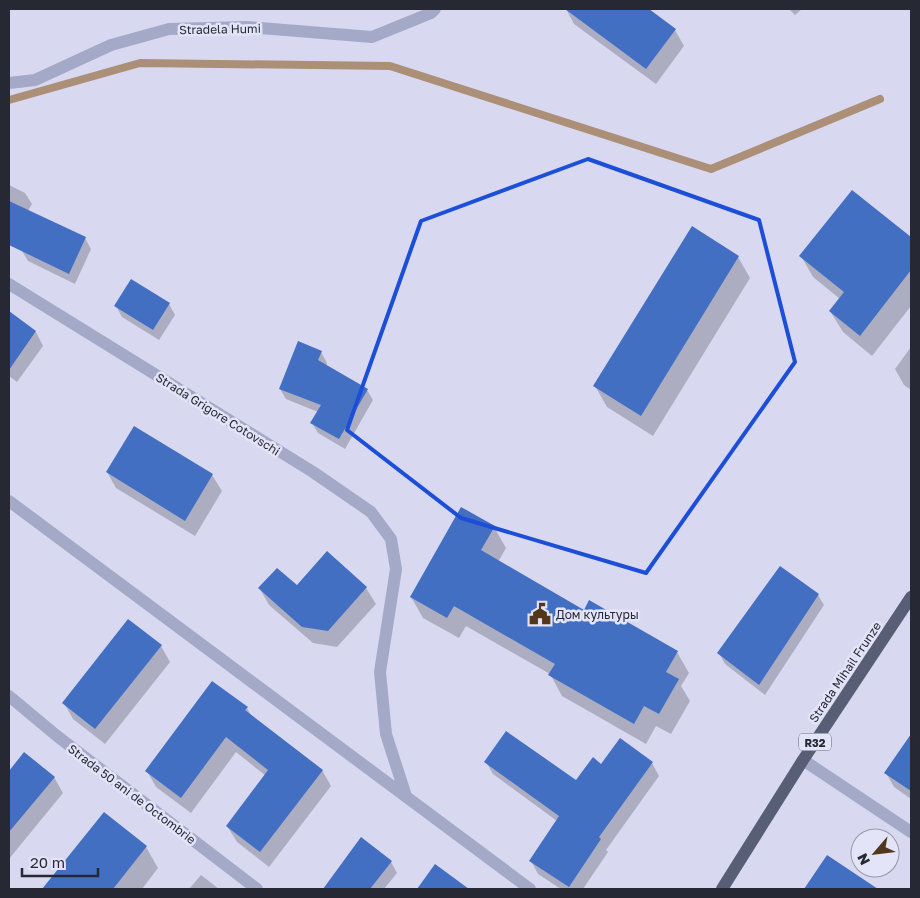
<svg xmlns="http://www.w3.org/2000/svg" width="920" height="898" viewBox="0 0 920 898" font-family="'Golos Text',sans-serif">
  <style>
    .shadow { fill: #0003 }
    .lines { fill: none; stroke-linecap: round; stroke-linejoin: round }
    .stream { stroke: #ac8f77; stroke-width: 8 }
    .building { fill: #436fc3 }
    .minor { stroke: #a4a9c7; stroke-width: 12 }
    .major { stroke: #575e75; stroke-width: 12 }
    .marked { fill: none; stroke: #1d4ed8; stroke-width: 4; stroke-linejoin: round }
    .labels { text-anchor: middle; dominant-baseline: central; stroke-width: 5; stroke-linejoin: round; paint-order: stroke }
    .shield { fill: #e3e4f8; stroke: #5f616e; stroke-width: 1 }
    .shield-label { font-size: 11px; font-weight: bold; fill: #262933 }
    .street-label { font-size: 12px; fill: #262933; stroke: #e3e4f8 }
    .poi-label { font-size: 12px; fill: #262933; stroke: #e3e4f8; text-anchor: start }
  </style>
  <rect width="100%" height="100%" fill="#d8d9f0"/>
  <!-- shadow -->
  <path class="shadow" d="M 566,9 L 647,9 L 675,30 L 684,46 L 656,84 L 574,24 Z
    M 789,9 L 802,9 L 795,15 Z
    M 9,185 L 25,193 L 32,204 L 28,211 L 85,238 L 91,249 L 75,284 L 28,261 L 22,251 L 23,247 L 9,240 Z
    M 852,192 L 911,238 L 911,306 L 872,356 L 843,332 L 830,311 L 840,299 L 813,277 L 801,256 Z
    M 738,257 L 750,278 L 653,436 L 607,407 L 595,386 Z
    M 169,304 L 175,315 L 159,340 L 122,317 L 116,306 Z
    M 11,314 L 36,332 L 43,346 L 17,382 L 9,376 L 9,316 Z
    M 911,347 L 911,390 L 904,385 L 895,369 Z
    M 321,352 L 327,363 L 326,366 L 367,390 L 373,400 L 345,449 L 318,433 L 312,423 L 318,412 L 286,399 L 280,389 Z
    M 134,428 L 212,475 L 222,491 L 195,536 L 116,488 L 107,472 Z
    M 494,527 L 506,548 L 498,562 L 585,611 L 677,652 L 689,673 L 681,686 L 690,701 L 671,734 L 656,726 L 646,744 L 562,696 L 550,674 L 466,626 L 459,638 L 423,618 L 411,597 Z
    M 327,553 L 366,588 L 376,604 L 337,647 L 313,643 L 269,605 L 260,589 L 297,587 Z
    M 818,595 L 824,605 L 765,695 L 725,664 L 719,653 Z
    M 161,646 L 170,662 L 105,744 L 73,719 L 64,703 Z
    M 247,708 L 252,717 L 322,770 L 331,786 L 269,867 L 237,842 L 227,826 L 266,776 L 236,752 L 191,813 L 156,787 L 147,771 Z
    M 911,736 L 911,799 L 894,787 L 886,773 Z
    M 620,740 L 652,763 L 659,776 L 606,850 L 608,852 L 583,889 L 561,889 L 538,874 L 531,861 L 557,821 L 493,774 L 486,762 L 576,782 L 601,765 Z
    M 25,753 L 54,777 L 63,793 L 9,859 L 9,773 Z
    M 104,813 L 146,847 L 158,868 L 142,889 L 44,889 Z
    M 361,839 L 391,862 L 397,873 L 384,889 L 324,889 Z
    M 828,857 L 871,886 L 873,889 L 806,889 Z
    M 201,875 L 219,889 L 189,889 Z"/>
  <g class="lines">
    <!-- stream -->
    <path class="stream" d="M 9,100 L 140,63 L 390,66 L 711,169 L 880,99"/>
  </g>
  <!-- building -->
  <path class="building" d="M 565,9 L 649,9 L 676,29 L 646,69 Z
    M 852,190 L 911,237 L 911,270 L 860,336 L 829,311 L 844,292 L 799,256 Z
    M 9,201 L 86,237 L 69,274 L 9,245 Z
    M 692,226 L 739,256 L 641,416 L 593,386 Z
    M 131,279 L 170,303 L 153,330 L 114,306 Z
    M 9,311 L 36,331 L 9,370 Z
    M 298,341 L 322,351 L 318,360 L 368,389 L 339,439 L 310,423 L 321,405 L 279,389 Z
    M 134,426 L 213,474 L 185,521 L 106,472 Z
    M 461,507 L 495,526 L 481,550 L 584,610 L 589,600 L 678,651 L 666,672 L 679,679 L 659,714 L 644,706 L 634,724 L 548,675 L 555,664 L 454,606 L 447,618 L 410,597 Z
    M 327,551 L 367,587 L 328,631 L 302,627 L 258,588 L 277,568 L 297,585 Z
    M 780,566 L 819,594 L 759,685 L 717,653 Z
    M 128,619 L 162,645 L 95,729 L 62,703 Z
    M 212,681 L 248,707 L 245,710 L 323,770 L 260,852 L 226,826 L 268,770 L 226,737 L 181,798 L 145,771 Z
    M 506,731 L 576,780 L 593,757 L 601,764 L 620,738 L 653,762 L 599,837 L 601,839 L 569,887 L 529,861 L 559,816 L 484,762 Z
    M 911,734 L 911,791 L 884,773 Z
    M 24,752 L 55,777 L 9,832 L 9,771 Z
    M 104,812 L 147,846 L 113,889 L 42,889 Z
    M 361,837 L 392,861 L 370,889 L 323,889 Z
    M 827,855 L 878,889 L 804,889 Z
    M 435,864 L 469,889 L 417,889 Z"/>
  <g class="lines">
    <!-- minor -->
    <path class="minor" d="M 9,83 L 35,80 L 111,45 L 169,29 L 248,27 L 372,37 L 431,13 L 435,9
      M 9,284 L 313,472 L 371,512 L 391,539 L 396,569 L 380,672 L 386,734 L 406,796
      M 9,501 L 530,889
      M 9,696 L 57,736 L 257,889
      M 803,760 L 911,832"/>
    <!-- major -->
    <path class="major" d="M 722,889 L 803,760 L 911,597"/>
  </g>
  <!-- marked area -->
  <path class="marked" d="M 588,159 L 759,220 L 795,362 L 646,573 L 461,518 L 347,430 L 421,221 Z"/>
  <!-- icons -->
  <defs>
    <g id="civic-bare" transform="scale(1.725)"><path d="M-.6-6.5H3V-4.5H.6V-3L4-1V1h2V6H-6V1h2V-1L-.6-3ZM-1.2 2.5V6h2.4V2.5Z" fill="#53371d" stroke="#e3e4f8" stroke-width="2.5" paint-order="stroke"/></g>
  </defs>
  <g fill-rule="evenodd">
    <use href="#civic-bare" x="540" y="614"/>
  </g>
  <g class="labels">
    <!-- shield labels -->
    <rect class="shield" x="799" y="733.5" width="32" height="17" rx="4"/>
    <g class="shield-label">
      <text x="815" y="742">R32</text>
    </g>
    <!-- street labels -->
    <g class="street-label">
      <text transform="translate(220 29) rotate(-1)">Stradela Humi</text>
      <text transform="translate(218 414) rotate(32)">Strada Grigore Cotovschi</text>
      <text transform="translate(845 672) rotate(-56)">Strada Mihail Frunze</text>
      <text transform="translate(132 794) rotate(37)">Strada 50 ani de Octombrie</text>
    </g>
    <!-- poi labels -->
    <g class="poi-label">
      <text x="556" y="614">Дом культуры</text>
    </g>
  </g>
  <!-- border -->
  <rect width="920" height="898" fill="none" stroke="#262933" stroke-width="20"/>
  <!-- north arrow -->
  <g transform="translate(875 853) rotate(242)"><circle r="24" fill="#e3e4f8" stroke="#9799a9"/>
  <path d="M0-4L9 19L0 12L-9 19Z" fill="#53371d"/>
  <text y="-8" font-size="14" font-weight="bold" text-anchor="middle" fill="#262933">N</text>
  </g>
  <!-- scale -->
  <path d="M22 868v8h76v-8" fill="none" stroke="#262933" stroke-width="2.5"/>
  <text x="30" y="868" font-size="15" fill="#262933" stroke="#e3e4f8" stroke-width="4" paint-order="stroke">20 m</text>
</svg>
